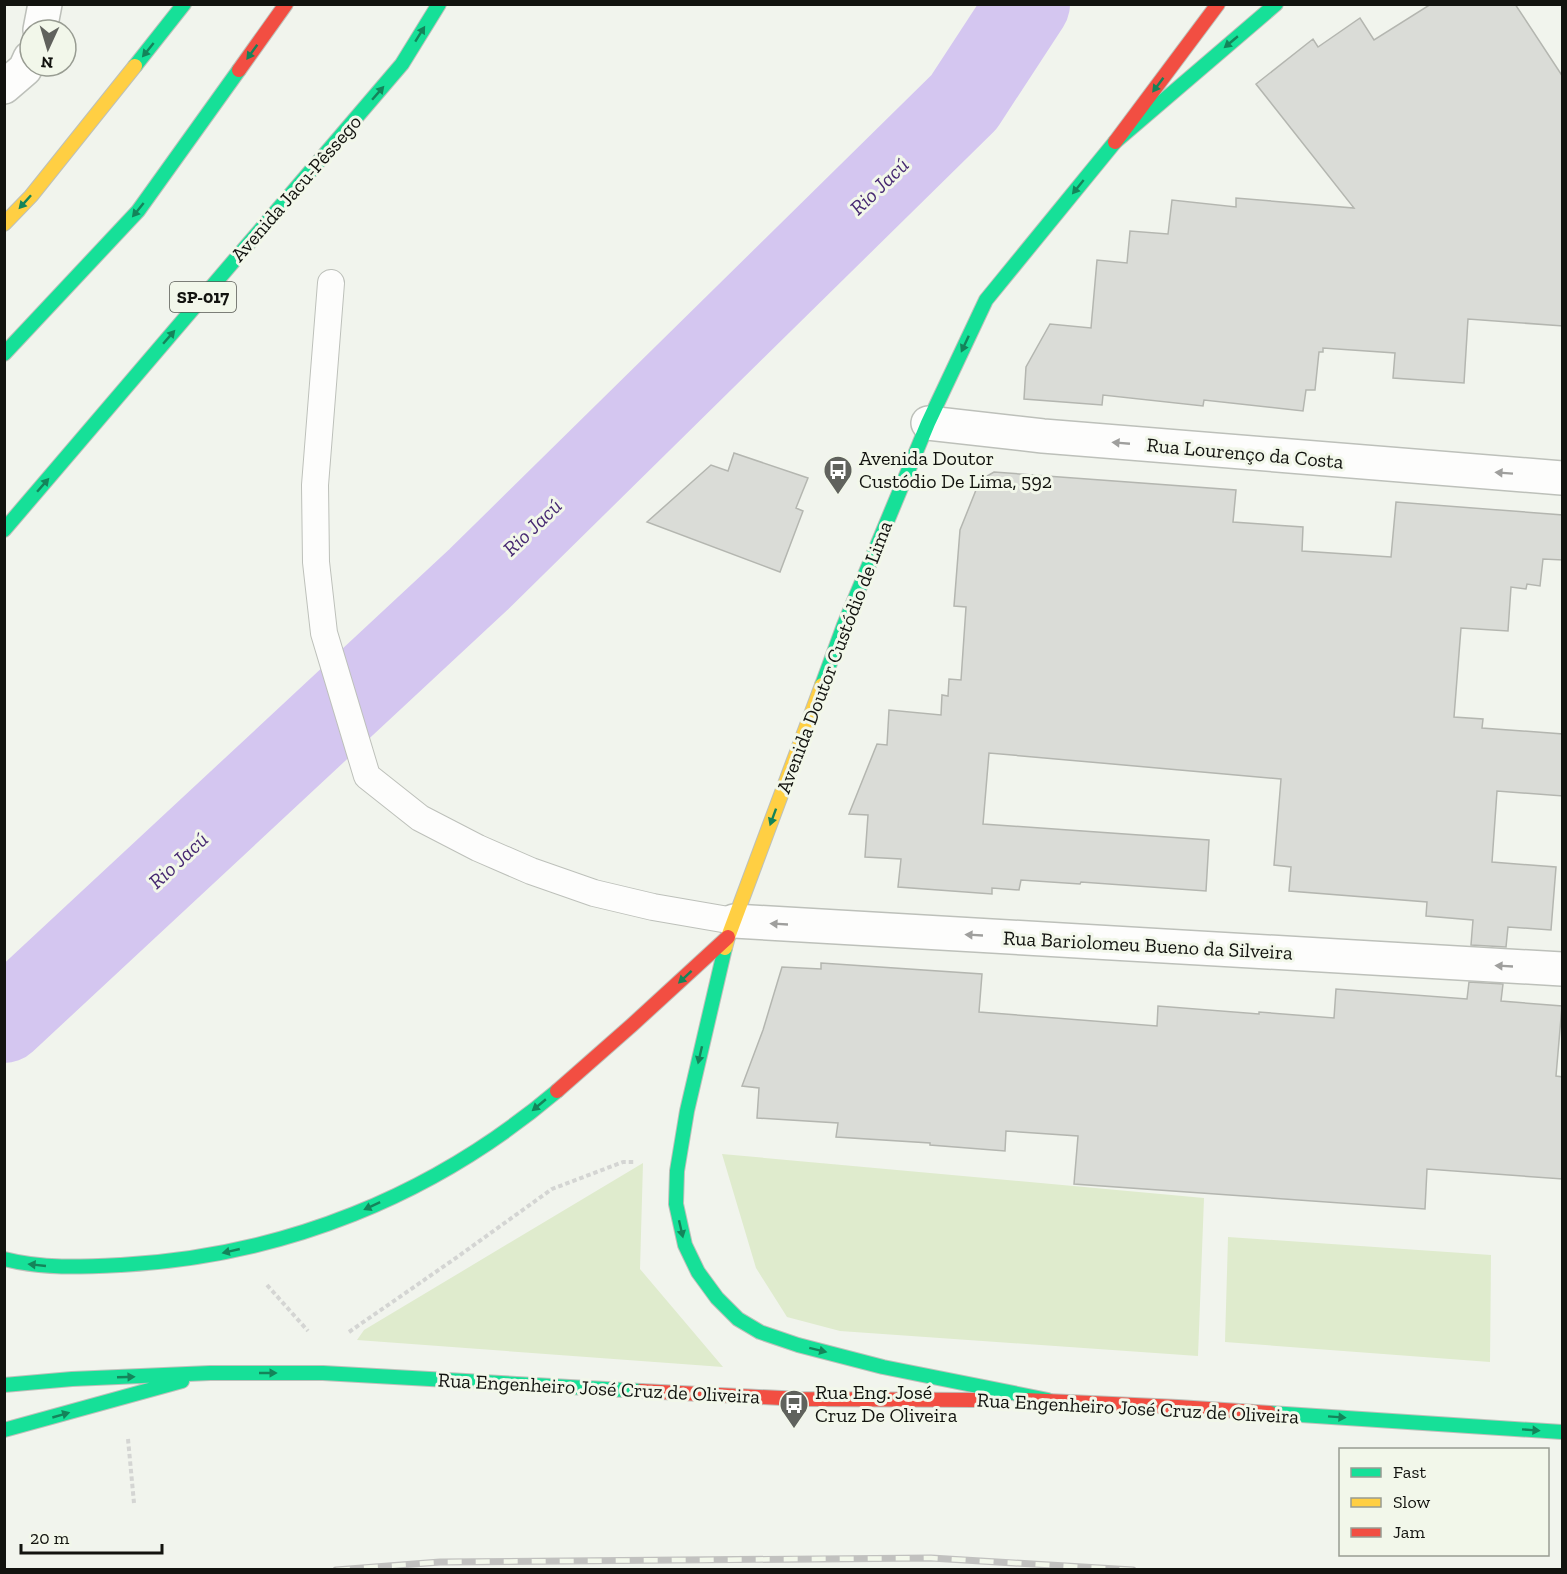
<svg xmlns="http://www.w3.org/2000/svg" width="1567" height="1574" viewBox="0 0 1567 1574" font-family="'Zilla Slab',serif">
  <style>
    .green { fill: #dfebcd }
    .lines { fill: none; stroke-linecap: round; stroke-linejoin: round }
    .river { stroke: #d4c6f0; stroke-width: 84 }
    .building { fill: #dadcd7; stroke: #b4b6b0; stroke-width: 1.5 }
    .lane-casing { stroke: #bdc0ba; stroke-width: 28 }
    .street-casing { stroke: #bdc0ba; stroke-width: 36 }
    .fast-casing { stroke: #bdc0ba; stroke-width: 16 }
    .slow-casing { stroke: #bdc0ba; stroke-width: 16 }
    .jam-casing { stroke: #bdc0ba; stroke-width: 16 }
    .path { stroke: #d4d5d3; stroke-width: 4; stroke-dasharray: 4.5 3; stroke-linecap: butt }
    .lane { stroke: #fdfdfc; stroke-width: 26 }
    .street { stroke: #fdfdfc; stroke-width: 33 }
    .fast { stroke: #16e098; stroke-width: 14 }
    .slow { stroke: #ffcf43; stroke-width: 14 }
    .jam { stroke: #f24e42; stroke-width: 14 }
    .rail-casing { stroke: #c1c1bf; stroke-width: 7 }
    .rail { stroke: #f2f7ea; stroke-width: 4.5; stroke-dasharray: 14; stroke-linecap: butt }
    .oneway { fill: #14845a }
    .oneway2 { fill: #9f9f9d }
    .labels { text-anchor: middle; dominant-baseline: central; stroke-width: 6; stroke-linejoin: round; paint-order: stroke }
    .shield { fill: #f2f7ea; stroke: #555751; stroke-width: 1.5 }
    .shield-label { font-size: 18px; font-weight: bold; fill: #12130f }
    .street-label { font-size: 20px; fill: #12130f; stroke: #f2f7ea }
    .poi-label { font-size: 20px; fill: #12130f; stroke: #f2f7ea; text-anchor: start }
    .water-label { font-size: 21px; font-style: italic; fill: #462871; stroke: #f2f7ea }
  </style>
  <rect width="100%" height="100%" fill="#f1f4ed"/>
  <!-- green -->
  <path class="green" d="M 722,1154 L 1204,1198 L 1198,1356 L 840,1331 L 787,1317 L 756,1268 Z
    M 643,1163 L 640,1269 L 723,1367 L 357,1340 L 364,1330 Z
    M 1228,1237 L 1491,1255 L 1490,1362 L 1225,1342 Z"/>
  <g class="lines">
    <!-- river -->
    <path class="river" d="M 4,1021 L 479,579 L 964,102 L 1028,4"/>
  </g>
  <!-- building -->
  <path class="building" d="M 1431,4 L 1515,4 L 1563,77 L 1563,326 L 1468,319 L 1464,383 L 1393,378 L 1395,353 L 1323,348 L 1323,352 L 1319,352 L 1315,390 L 1306,390 L 1303,411 L 1204,400 L 1203,406 L 1103,395 L 1102,405 L 1024,399 L 1026,367 L 1050,324 L 1091,328 L 1097,260 L 1127,263 L 1130,231 L 1168,234 L 1172,200 L 1236,207 L 1236,198 L 1354,208 L 1256,84 L 1313,39 L 1318,47 L 1360,18 L 1374,40 Z
    M 734,453 L 808,478 L 796,508 L 803,511 L 780,572 L 647,522 L 711,465 L 728,471 Z
    M 994,472 L 1236,490 L 1233,522 L 1303,527 L 1302,551 L 1391,557 L 1396,502 L 1563,515 L 1563,560 L 1543,559 L 1540,586 L 1527,584 L 1526,589 L 1511,587 L 1508,631 L 1461,628 L 1454,717 L 1483,719 L 1482,728 L 1563,734 L 1563,796 L 1497,791 L 1492,862 L 1556,867 L 1551,930 L 1508,927 L 1506,947 L 1471,945 L 1473,920 L 1426,916 L 1427,902 L 1289,891 L 1291,867 L 1274,865 L 1281,779 L 989,753 L 983,824 L 1209,840 L 1206,891 L 1081,882 L 1080,884 L 1021,880 L 1019,890 L 992,888 L 992,894 L 898,887 L 901,859 L 865,857 L 868,815 L 849,814 L 877,744 L 887,745 L 889,710 L 941,715 L 942,695 L 948,696 L 949,679 L 961,680 L 966,607 L 954,606 L 960,530 L 980,480 Z
    M 821,963 L 982,974 L 979,1012 L 1157,1026 L 1158,1006 L 1259,1014 L 1259,1012 L 1334,1018 L 1336,989 L 1467,999 L 1469,982 L 1503,984 L 1501,1001 L 1562,1006 L 1556,1076 L 1563,1077 L 1563,1179 L 1427,1169 L 1425,1209 L 1074,1184 L 1078,1136 L 1006,1131 L 1005,1151 L 930,1145 L 930,1143 L 836,1137 L 838,1123 L 757,1118 L 759,1088 L 742,1086 L 763,1030 L 782,967 L 821,969 Z"/>
  <g class="lines">
    <!-- lane casing -->
    <g class="lane-casing">
      <path id="lane" d="M 331,283 L 315,485 L 316,562 L 324,633 L 367,776 L 420,818 L 478,848 L 531,871 L 594,893 L 653,907 L 734,921"/>
    </g>
    <!-- street casing -->
    <g class="street-casing">
      <path id="street" d="M 40,30 L 45,4
        M 4,87 L 25,69 L 30,58
        M 928,423 L 1043,436 L 1562,478
        M 734,921 L 1562,969"/>
    </g>
    <!-- fast casing -->
    <g class="fast-casing">
      <path id="fast" d="M 135,66 L 184,4
        M 4,354 L 138,211 L 239,70
        M 4,530 L 402,64 L 439,4
        M 822,685 L 844,625 L 928,423 L 986,300 L 1115,142 L 1276,4
        M 725,948 L 687,1111 L 677,1171 L 676,1204 L 685,1245 L 698,1272 L 717,1298 L 738,1319 L 760,1332 L 798,1345 L 883,1367 L 1048,1400
        M 4,1259 C 43,1269 81,1267 121,1265 C 284,1256 433,1196 557,1091
        M 4,1385 L 72,1379 L 210,1373 L 323,1373 L 641,1391
        M 1270,1413 L 1562,1432
        M 4,1430 L 182,1381"/>
    </g>
    <!-- slow casing -->
    <g class="slow-casing">
      <path id="slow" d="M 4,224 L 31,196 L 135,66
        M 725,948 L 728,937 L 822,685"/>
    </g>
    <!-- jam casing -->
    <g class="jam-casing">
      <path id="jam" d="M 239,70 L 286,4
        M 1115,142 L 1218,4
        M 557,1091 L 632,1025 L 728,937
        M 641,1391 L 801,1399 L 974,1400
        M 1025,1400 L 1178,1407 L 1270,1413"/>
    </g>
    <!-- path -->
    <path class="path" d="M 267,1285 L 308,1331
      M 349,1332 L 453,1260 L 552,1189 L 623,1162 L 636,1162
      M 128,1439 L 134,1503"/>
    <!-- lane -->
    <use href="#lane" class="lane"/>
    <!-- street -->
    <use href="#street" class="street"/>
    <!-- fast -->
    <use href="#fast" class="fast"/>
    <!-- slow -->
    <use href="#slow" class="slow"/>
    <!-- jam -->
    <use href="#jam" class="jam"/>
    <!-- rail casing -->
    <g class="rail-casing">
      <path id="rail" d="M 336,1570 L 440,1562 L 931,1558 L 1133,1570"/>
    </g>
    <!-- rail -->
    <use href="#rail" class="rail"/>
  </g>
  <!-- one-way arrows -->
  <defs><path id="oneway-solid" d="M-6-.8H1V-3.2L6.5 0L1 3.2V.8H-6Z" transform="scale(1.5)"/></defs>
  <g class="oneway">
    <use href="#oneway-solid" transform="translate(420 34) rotate(-58)"/>
    <use href="#oneway-solid" transform="translate(1231 42) rotate(140)"/>
    <use href="#oneway-solid" transform="translate(148 50) rotate(129)"/>
    <use href="#oneway-solid" transform="translate(252 52) rotate(126)"/>
    <use href="#oneway-solid" transform="translate(1158 85) rotate(127)"/>
    <use href="#oneway-solid" transform="translate(378 93) rotate(-49)"/>
    <use href="#oneway-solid" transform="translate(1078 187) rotate(129)"/>
    <use href="#oneway-solid" transform="translate(25 202) rotate(132)"/>
    <use href="#oneway-solid" transform="translate(138 210) rotate(129)"/>
    <use href="#oneway-solid" transform="translate(169 337) rotate(-49)"/>
    <use href="#oneway-solid" transform="translate(965 344) rotate(115)"/>
    <use href="#oneway-solid" transform="translate(43 485) rotate(-49)"/>
    <use href="#oneway-solid" transform="translate(773 817) rotate(110)"/>
    <use href="#oneway-solid" transform="translate(685 977) rotate(137)"/>
    <use href="#oneway-solid" transform="translate(700 1055) rotate(103)"/>
    <use href="#oneway-solid" transform="translate(539 1105) rotate(140)"/>
    <use href="#oneway-solid" transform="translate(372 1206) rotate(155)"/>
    <use href="#oneway-solid" transform="translate(681 1229) rotate(77)"/>
    <use href="#oneway-solid" transform="translate(231 1251) rotate(167)"/>
    <use href="#oneway-solid" transform="translate(37 1265) rotate(-174)"/>
    <use href="#oneway-solid" transform="translate(818 1350) rotate(14)"/>
    <use href="#oneway-solid" transform="translate(268 1373)"/>
    <use href="#oneway-solid" transform="translate(126 1377) rotate(-2)"/>
    <use href="#oneway-solid" transform="translate(61 1415) rotate(-16)"/>
    <use href="#oneway-solid" transform="translate(1337 1417) rotate(4)"/>
    <use href="#oneway-solid" transform="translate(1531 1430) rotate(4)"/>
  </g>
  <g class="oneway2">
    <use href="#oneway-solid" transform="translate(1121 443) rotate(-175)"/>
    <use href="#oneway-solid" transform="translate(1504 473) rotate(-176)"/>
    <use href="#oneway-solid" transform="translate(779 924) rotate(-177)"/>
    <use href="#oneway-solid" transform="translate(974 935) rotate(-177)"/>
    <use href="#oneway-solid" transform="translate(1504 966) rotate(-177)"/>
  </g>
  <!-- icons -->
  <defs>
    <g id="bus-pin" transform="scale(1.5)"><path d="M0 17L-7.5 6A9.5 9.5 0 1 1 7.5 6Z" fill="#60625d" stroke="#f2f7ea"/><path d="M-5-6H5V4H4V6H2V4H-2V6H-4V4H-5ZM-3.5-4V0h7V-4ZM-3.5 1.2v1.5H-2V1.2ZM2 1.2v1.5H3.5V1.2Z" fill="#fff"/></g>
  </defs>
  <g fill-rule="evenodd">
    <use href="#bus-pin" x="838" y="470"/>
    <use href="#bus-pin" x="794" y="1404"/>
  </g>
  <g class="labels">
    <!-- shield labels -->
    <rect class="shield" x="170" y="282" width="66" height="30" rx="4.5"/>
    <g class="shield-label">
      <text x="203" y="297">SP-017</text>
    </g>
    <!-- street labels -->
    <g class="street-label">
      <text transform="translate(296 188) rotate(-49)">Avenida Jacu-Pêssego</text>
      <text transform="translate(1245 453) rotate(5)">Rua Lourenço da Costa</text>
      <text transform="translate(834 657) rotate(-69)">Avenida Doutor Custódio de Lima</text>
      <text transform="translate(1148 945) rotate(3)">Rua Bariolomeu Bueno da Silveira</text>
      <text transform="translate(599 1388) rotate(3)">Rua Engenheiro José Cruz de Oliveira</text>
      <text transform="translate(1138 1408) rotate(3)">Rua Engenheiro José Cruz de Oliveira</text>
    </g>
    <!-- poi labels -->
    <g class="poi-label">
      <text x="859" y="458">Avenida Doutor<tspan x="859" dy="23">Custódio De Lima, 592</tspan></text>
      <text x="815" y="1392">Rua Eng. José<tspan x="815" dy="23">Cruz De Oliveira</tspan></text>
    </g>
    <!-- water labels -->
    <g class="water-label">
      <text transform="translate(879 186) rotate(-44)">Rio Jacú</text>
      <text transform="translate(532 527) rotate(-44)">Rio Jacú</text>
      <text transform="translate(178 860) rotate(-43)">Rio Jacú</text>
    </g>
  </g>
  <!-- border -->
  <rect width="1567" height="1574" fill="none" stroke="#12130f" stroke-width="12"/>
  <!-- legend -->
  <rect x="1339" y="1448" width="210" height="108" fill="#f2f7ea" stroke="#989c92" stroke-width="1.5"/>
  <rect x="1351" y="1468" width="30" height="9" fill="#16e098" stroke="#989c92" stroke-width="1.5"/>
  <text x="1393" y="1478" font-size="18" fill="#12130f">Fast</text>
  <rect x="1351" y="1498" width="30" height="9" fill="#ffcf43" stroke="#989c92" stroke-width="1.5"/>
  <text x="1393" y="1508" font-size="18" fill="#12130f">Slow</text>
  <rect x="1351" y="1528" width="30" height="9" fill="#f24e42" stroke="#989c92" stroke-width="1.5"/>
  <text x="1393" y="1538" font-size="18" fill="#12130f">Jam</text>
  <!-- north arrow -->
  <g transform="translate(48 48) rotate(184)"><circle r="28" fill="#f2f7ea" stroke="#989c92" stroke-width="1.5"/>
  <path d="M0-4.5L10 22L0 15L-10 22Z" fill="#60625d"/>
  <text y="-9" font-size="16" font-weight="bold" text-anchor="middle" fill="#12130f">N</text>
  </g>
  <!-- scale -->
  <path d="M21 1544v9h141v-9" fill="none" stroke="#12130f" stroke-width="3"/>
  <text x="30" y="1544" font-size="18" fill="#12130f" stroke="#f2f7ea" stroke-width="4.5" paint-order="stroke">20 m</text>
</svg>
